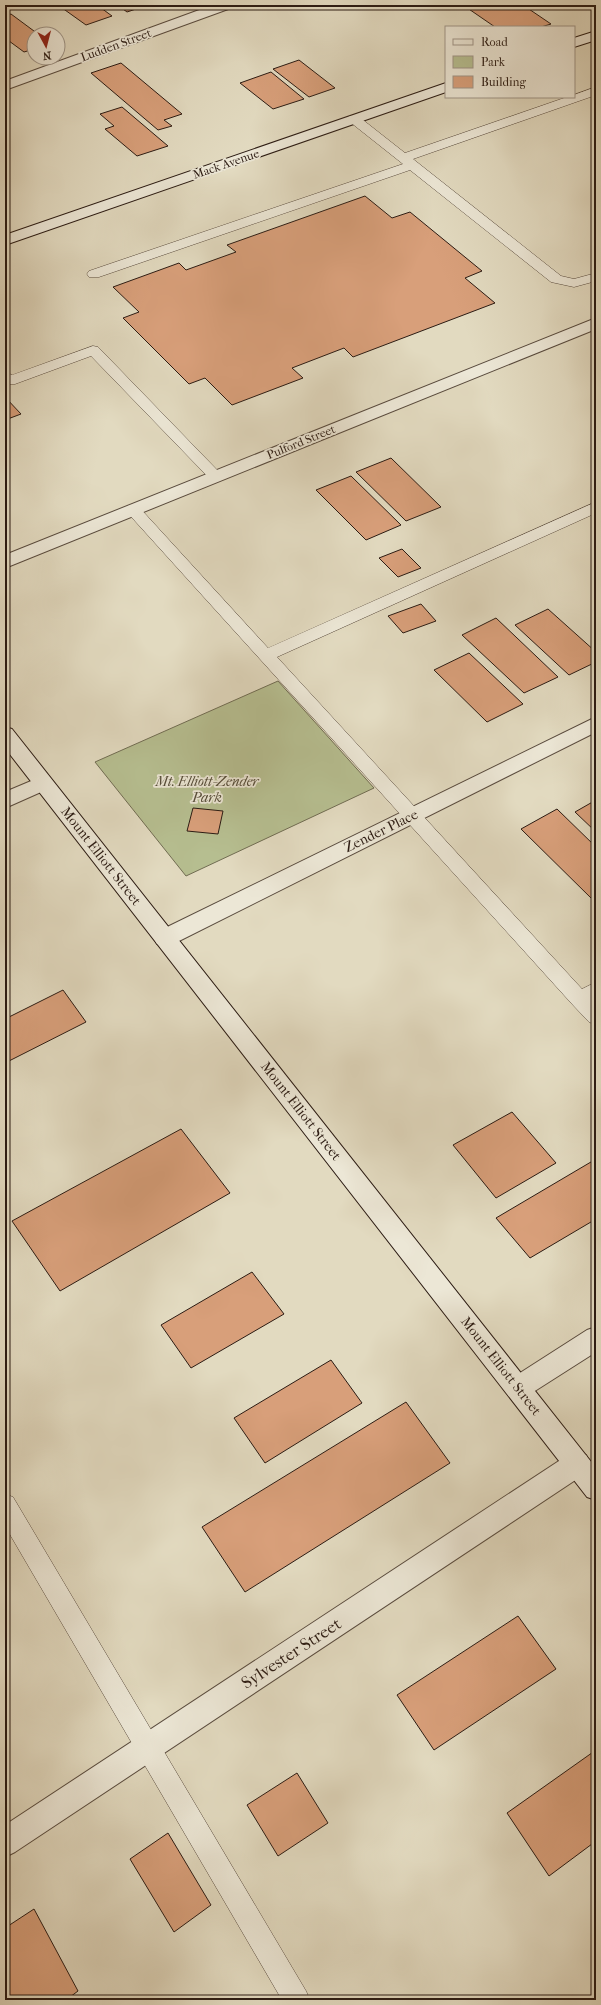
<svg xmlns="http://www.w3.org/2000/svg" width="601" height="2005" viewBox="0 0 601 2005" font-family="'IM FELL French Canon',serif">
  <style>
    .green { fill: #b6be90; stroke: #706c52 }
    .building { fill: #d89f7a; stroke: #2b1b13 }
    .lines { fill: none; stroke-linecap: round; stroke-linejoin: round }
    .lane-casing { stroke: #594b3e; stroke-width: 1 }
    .street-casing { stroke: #594b3e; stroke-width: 2 }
    .secondary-casing { stroke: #2b1b13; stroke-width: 2 }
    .lane { fill: #ece7d6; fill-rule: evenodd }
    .street { fill: #ece7d6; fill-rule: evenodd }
    .secondary { fill: #ece7d6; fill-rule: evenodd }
    .labels { text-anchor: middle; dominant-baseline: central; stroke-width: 3.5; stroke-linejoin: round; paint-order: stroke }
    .far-street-label { font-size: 12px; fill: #2b1b13; stroke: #ece7d6 }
    .park-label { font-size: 14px; font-style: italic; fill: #554c38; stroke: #ece7d6 }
    .street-label { font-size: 14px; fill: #2b1b13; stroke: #ece7d6 }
    .near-street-label { font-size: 17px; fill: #2b1b13; stroke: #ece7d6 }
  </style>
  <rect width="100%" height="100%" fill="#e2dac0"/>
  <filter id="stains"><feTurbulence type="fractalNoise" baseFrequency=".005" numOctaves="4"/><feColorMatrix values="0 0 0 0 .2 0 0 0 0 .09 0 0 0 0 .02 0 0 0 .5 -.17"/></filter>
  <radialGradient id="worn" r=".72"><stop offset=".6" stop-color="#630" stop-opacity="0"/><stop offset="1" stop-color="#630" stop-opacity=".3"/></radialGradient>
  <!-- green -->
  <path class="green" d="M 278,681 L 374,788 L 186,876 L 95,762 Z"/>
  <!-- building -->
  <path class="building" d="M 58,5 L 97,5 L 112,16 L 86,25 Z
    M 105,5 L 139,5 L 142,7 L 127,12 L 119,6 L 110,9 Z
    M 463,5 L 523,5 L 551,24 L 541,27 L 495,27 Z
    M 11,14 L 38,34 L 34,34 L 34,49 L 24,52 L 5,38 L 5,16 Z
    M 299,60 L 335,88 L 309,97 L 273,69 Z
    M 121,63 L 182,114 L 164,120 L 172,126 L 158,130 L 91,73 Z
    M 271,72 L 304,99 L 273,109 L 240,83 Z
    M 122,107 L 168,146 L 137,156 L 105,129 L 114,126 L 100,114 Z
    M 365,196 L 392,218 L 410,212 L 482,271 L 465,278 L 495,303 L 353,357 L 344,348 L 292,368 L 303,378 L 232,405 L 205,378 L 189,384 L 123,318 L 139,312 L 113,287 L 179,263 L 186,270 L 236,252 L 227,245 Z
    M 5,397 L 21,414 L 5,420 Z
    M 391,458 L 441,507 L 406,521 L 356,472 Z
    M 351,476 L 401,525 L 366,540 L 316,490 Z
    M 402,549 L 421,568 L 398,577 L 379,558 Z
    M 421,604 L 436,621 L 403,633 L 388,616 Z
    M 548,609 L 596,652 L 596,662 L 569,675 L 515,625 Z
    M 496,618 L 558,677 L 524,693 L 462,635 Z
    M 469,653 L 523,704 L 487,722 L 434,670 Z
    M 596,800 L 596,832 L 575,812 Z
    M 193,808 L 223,811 L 218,834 L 187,831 Z
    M 557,809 L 596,847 L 596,895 L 591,898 L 521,829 Z
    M 63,990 L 86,1022 L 5,1063 L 5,1019 Z
    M 512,1112 L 556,1163 L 496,1198 L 453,1145 Z
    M 181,1129 L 230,1193 L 60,1291 L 12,1221 Z
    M 596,1159 L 596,1219 L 530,1258 L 496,1218 Z
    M 252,1272 L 284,1314 L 191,1368 L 161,1325 Z
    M 331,1360 L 362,1403 L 265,1463 L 234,1418 Z
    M 406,1402 L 450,1463 L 245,1592 L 202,1527 Z
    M 518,1616 L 556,1669 L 434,1750 L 397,1695 Z
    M 596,1750 L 596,1841 L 549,1876 L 507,1813 Z
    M 297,1773 L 328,1823 L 278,1856 L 247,1805 Z
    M 168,1833 L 211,1905 L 174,1932 L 130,1859 Z
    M 34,1909 L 78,1991 L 66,2000 L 5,2000 L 5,1928 Z"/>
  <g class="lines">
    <!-- lane casing -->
    <g class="lane-casing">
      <path id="lane" d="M 596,87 L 596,95 L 413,159 L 561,276 L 574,279 L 596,273 L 596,281 L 574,287 L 551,282 L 410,170 L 99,277 L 89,277 L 87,274 L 89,271 L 403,164 L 350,122 L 348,119 L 350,116 L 358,116 L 405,153 L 567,97 L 574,97 L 574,95 Z
        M 93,346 L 98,347 L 221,474 L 224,477 L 221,480 L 216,482 L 211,480 L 91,356 L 15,384 L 5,384 L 5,372 L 12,375 Z
        M 596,502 L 596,513 L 277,657 L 582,989 L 596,982 L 596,999 L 593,1001 L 596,1004 L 596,1025 L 589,1022 L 572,1004 L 125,510 L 128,506 L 133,505 L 138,506 L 268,648 Z
        M 5,1494 L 13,1497 L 306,1991 L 310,2000 L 282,2000 L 5,1526 Z"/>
    </g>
    <!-- street casing -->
    <g class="street-casing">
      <path id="street" d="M 213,5 L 233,5 L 231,8 L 5,90 L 5,81 Z
        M 596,318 L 596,329 L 5,568 L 5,555 Z
        M 596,717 L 596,732 L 173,944 L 165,946 L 157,944 L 154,938 L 157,932 Z
        M 43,776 L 50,778 L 53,783 L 50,788 L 5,808 L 5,792 Z
        M 596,1327 L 596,1352 L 527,1396 L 518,1400 L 509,1396 L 505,1388 L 509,1380 L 587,1330 Z
        M 577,1452 L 586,1455 L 590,1464 L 586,1473 L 15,1852 L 5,1857 L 5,1825 L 568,1455 Z"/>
    </g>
    <!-- secondary casing -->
    <g class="secondary-casing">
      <path id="secondary" d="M 596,31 L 596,40 L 574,47 L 574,38 Z
        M 446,83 L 446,92 L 5,245 L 5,235 Z
        M 5,727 L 12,729 L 596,1468 L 596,1500 L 587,1497 L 5,748 Z"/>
    </g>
    <!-- lane -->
    <use href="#lane" class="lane"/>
    <!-- street -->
    <use href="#street" class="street"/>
    <!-- secondary -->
    <use href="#secondary" class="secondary"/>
  </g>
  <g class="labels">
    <!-- far-street labels -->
    <g class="far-street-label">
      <text transform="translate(116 45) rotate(-20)">Ludden Street</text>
      <text transform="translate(226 164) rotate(-19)">Mack Avenue</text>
      <text transform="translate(301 442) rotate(-22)">Pulford Street</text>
    </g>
    <!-- park labels -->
    <g class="park-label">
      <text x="207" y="781">Mt. Elliott-Zender<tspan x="207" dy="16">Park</tspan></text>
    </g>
    <!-- street labels -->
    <g class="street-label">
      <text transform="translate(381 831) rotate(-26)">Zender Place</text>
      <text transform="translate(101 856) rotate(52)">Mount Elliott Street</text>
      <text transform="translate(301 1111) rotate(52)">Mount Elliott Street</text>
      <text transform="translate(501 1366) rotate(52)">Mount Elliott Street</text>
    </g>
    <!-- near-street labels -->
    <g class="near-street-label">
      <text transform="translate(291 1653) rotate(-33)">Sylvester Street</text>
    </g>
  </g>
  <!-- margin -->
  <rect width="601" height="2005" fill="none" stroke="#e2dac0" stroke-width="20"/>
  <rect x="6" y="6" width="589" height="1993" fill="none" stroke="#2b1b13" stroke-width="2"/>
  <rect x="10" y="10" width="581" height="1985" fill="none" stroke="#2b1b13"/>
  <!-- legend -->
  <rect x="445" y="26" width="130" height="72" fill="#ece7d6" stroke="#9f9588"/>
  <rect x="453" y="39" width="20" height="6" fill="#ece7d6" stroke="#9f9588"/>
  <text x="481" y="46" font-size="12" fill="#2b1b13">Road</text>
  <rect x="453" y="56" width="20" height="12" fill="#b6be90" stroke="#9f9588"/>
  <text x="481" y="66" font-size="12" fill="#2b1b13">Park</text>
  <rect x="453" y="76" width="20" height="12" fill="#d89f7a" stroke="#9f9588"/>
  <text x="481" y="86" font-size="12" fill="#2b1b13">Building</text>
  <!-- north arrow -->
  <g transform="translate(46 46) rotate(173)"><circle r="19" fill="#ece7d6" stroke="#9f9588"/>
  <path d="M0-3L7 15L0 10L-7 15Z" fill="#8f2418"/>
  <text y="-6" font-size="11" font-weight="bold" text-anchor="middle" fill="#2b1b13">N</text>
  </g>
  <rect width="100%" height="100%" filter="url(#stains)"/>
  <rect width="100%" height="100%" fill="url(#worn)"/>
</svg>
